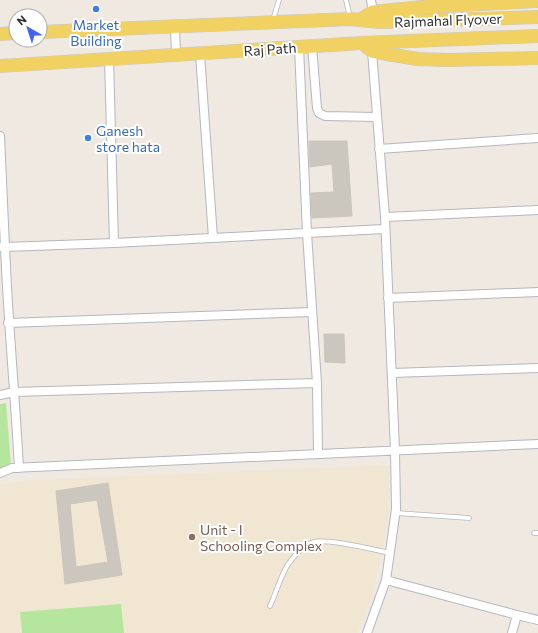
<svg xmlns="http://www.w3.org/2000/svg" width="538" height="633" viewBox="0 0 538 633" font-family="Commissioner,sans-serif">
  <style>
    .education { fill: #f0e6d1 }
    .green { fill: #b6e59e }
    .building { fill: #cbc7bf; stroke: #cbc5ba; fill-rule: evenodd }
    .lines { fill: none; stroke-linecap: round; stroke-linejoin: round }
    .lane-casing { stroke: #b4b7c1; stroke-width: 5.5 }
    .street-casing { stroke: #b4b7c1; stroke-width: 10 }
    .primary-casing { stroke: #c9c9c9; stroke-width: 14 }
    .lane { stroke: #fff; stroke-width: 4 }
    .street { stroke: #fff; stroke-width: 8 }
    .primary { stroke: #f2d163; stroke-width: 13 }
    .shop-dot { fill: #3f7fe0; stroke: #fff; stroke-width: 1.5 }
    .education-dot { fill: #8d6e63; stroke: #fff; stroke-width: 1.5 }
    .labels { text-anchor: middle; dominant-baseline: central; stroke-width: 4; stroke-linejoin: round; paint-order: stroke }
    .street-label { font-size: 14px; fill: #2e2e2e; stroke: #fff }
    .shop-label { font-size: 14px; fill: #366cbe; stroke: #fff }
    .education-label { font-size: 14px; fill: #785e54; stroke: #fff; text-anchor: start }
  </style>
  <rect width="100%" height="100%" fill="#efe9e1"/>
  <!-- education -->
  <path class="education" d="M 390,465 L 388,521 L 372,597 L 357,633 L 0,633 L 0,485 L 20,481 Z"/>
  <!-- green -->
  <path class="green" d="M 6,403 L 11,465 L 0,468 L 0,404 Z
    M 121,604 L 124,633 L 22,633 L 20,612 Z"/>
  <!-- building -->
  <path class="building" d="M 309,141 L 347,141 L 352,216 L 312,218 L 311,193 L 334,192 L 332,164 L 310,167 Z
    M 324,334 L 344,334 L 345,363 L 325,362 Z
    M 108,483 L 122,575 L 65,584 L 56,491 ZM 97,500 L 108,562 L 76,567 L 70,504 Z"/>
  <g class="lines">
    <!-- lane casing -->
    <g class="lane-casing">
      <path id="lane" d="M 346,0 L 350,17
        M 273,20 L 279,0
        M 396,513 L 469,518
        M 534,533 L 538,533
        M 270,606 C 276,593 280,578 287,566 C 293,557 302,545 314,542 C 327,538 375,550 390,553"/>
    </g>
    <!-- street casing -->
    <g class="street-casing">
      <path id="street" d="M 371,0 L 373,12
        M 175,27 L 176,55
        M 312,46 L 317,108 L 319,113 L 325,116 L 377,117
        M 299,47 L 307,233 L 317,383 L 318,454
        M 200,54 L 213,238
        M 109,59 L 114,243
        M 0,136 L 5,247 L 1,247
        M 379,149 L 538,138
        M 385,217 L 538,210
        M 388,298 L 538,292
        M 8,323 L 312,312
        M 392,373 L 538,368
        M 0,395 L 14,392 L 317,383
        M 19,468 C 15,394 8,321 5,247 L 114,243 L 384,229
        M 0,473 L 12,468 L 538,444
        M 386,580 L 517,615 L 512,633
        M 517,615 L 538,620
        M 367,633 L 386,580 L 396,509 L 395,450 L 385,217 L 372,51"/>
    </g>
    <!-- primary casing -->
    <g class="primary-casing">
      <path id="primary" d="M 359,20 L 373,12 L 422,7 L 538,1
        M 40,32 L 351,19 L 380,22 L 538,17
        M 0,34 L 16,33
        M 362,43 L 538,36
        M 0,66 L 362,43 L 372,51 L 393,55 L 418,59 L 447,60 L 538,58"/>
    </g>
    <!-- lane -->
    <use href="#lane" class="lane"/>
    <!-- street -->
    <use href="#street" class="street"/>
    <!-- primary -->
    <use href="#primary" class="primary"/>
  </g>
  <!-- markers -->
  <g class="shop-dot">
    <circle cx="96" cy="9" r="4"/>
    <circle cx="88" cy="138" r="4"/>
  </g>
  <circle class="education-dot" cx="192" cy="537" r="4"/>
  <g class="labels">
    <!-- street labels -->
    <g class="street-label">
      <text transform="translate(448 20) rotate(-2)">Rajmahal Flyover</text>
      <text transform="translate(270 49) rotate(-4)">Raj Path</text>
    </g>
    <!-- shop labels -->
    <g class="shop-label">
      <text x="96" y="24">Market<tspan x="96" dy="16">Building</tspan></text>
      <text x="96" y="130" text-anchor="start">Ganesh<tspan x="96" dy="16">store hata</tspan></text>
    </g>
    <!-- education labels -->
    <g class="education-label">
      <text x="200" y="529">Unit - I<tspan x="200" dy="16">Schooling Complex</tspan></text>
    </g>
  </g>
  <!-- north arrow -->
  <g transform="translate(28 28) rotate(321)"><circle r="19" fill="#ffffff" stroke="#ababab"/>
  <path d="M0-3L7 15L0 10L-7 15Z" fill="#4264fb"/>
  <text y="-6" font-size="11" font-weight="bold" text-anchor="middle" fill="#2e2e2e">N</text>
  </g>
</svg>
